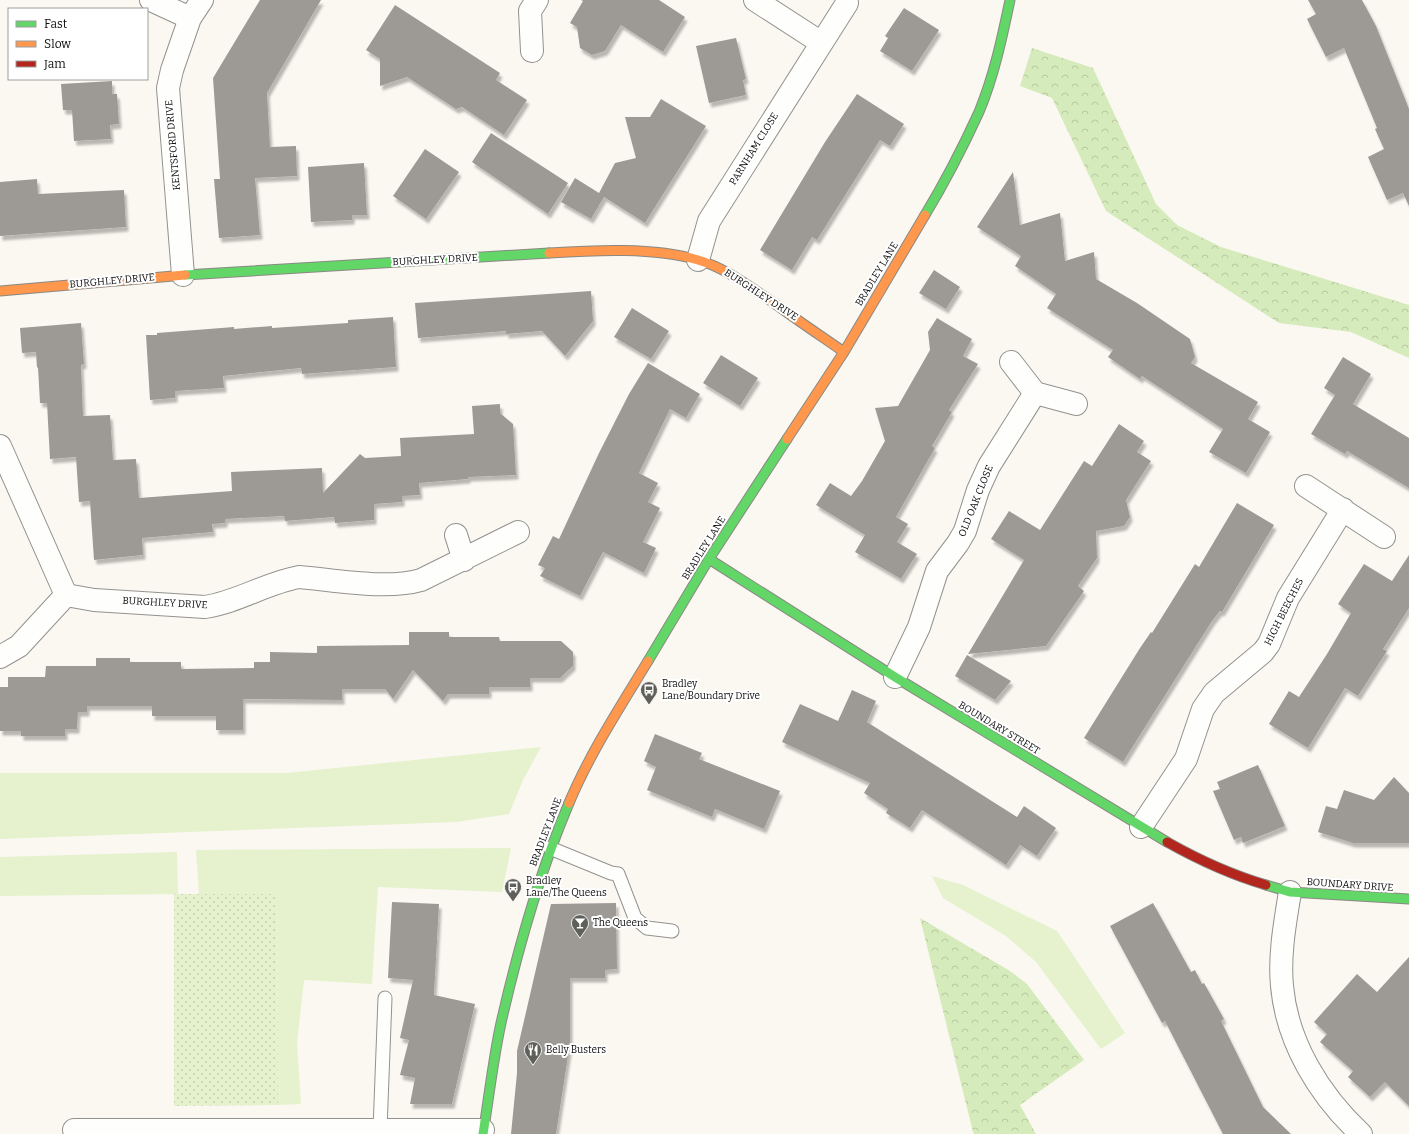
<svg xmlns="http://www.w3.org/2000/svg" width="1409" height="1134" viewBox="0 0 1409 1134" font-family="Bitter,serif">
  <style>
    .grass { fill: #e5f2cd }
    .forest { fill: url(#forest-crowns) }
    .park { fill: url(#park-dots) }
    .building { fill: #9d9a96; filter: url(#shadow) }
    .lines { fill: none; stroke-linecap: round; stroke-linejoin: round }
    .lane-casing { stroke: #93928f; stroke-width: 15 }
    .street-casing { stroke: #93928f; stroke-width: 24 }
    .fast-casing { stroke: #8a8985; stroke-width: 11 }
    .slow-casing { stroke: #8a8985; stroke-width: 11 }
    .jam-casing { stroke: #8a8985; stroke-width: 11 }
    .lane { stroke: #fefefd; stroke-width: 13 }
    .street { stroke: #fefefd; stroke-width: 22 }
    .fast { stroke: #63d668; stroke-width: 9 }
    .slow { stroke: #ff974d; stroke-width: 9 }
    .jam { stroke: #b3261e; stroke-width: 9 }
    .labels { text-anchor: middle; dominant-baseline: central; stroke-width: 4; stroke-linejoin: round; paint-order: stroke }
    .street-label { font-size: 10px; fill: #0c0c0c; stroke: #fff }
    .poi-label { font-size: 10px; fill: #0c0c0c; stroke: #fff; text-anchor: start }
  </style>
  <defs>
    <pattern id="forest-crowns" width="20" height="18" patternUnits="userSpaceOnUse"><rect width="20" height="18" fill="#d6ebbb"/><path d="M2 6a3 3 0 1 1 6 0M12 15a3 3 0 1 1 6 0" fill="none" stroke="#b6c8a0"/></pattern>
    <pattern id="park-dots" width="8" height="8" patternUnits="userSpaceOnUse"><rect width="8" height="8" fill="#e5f2cd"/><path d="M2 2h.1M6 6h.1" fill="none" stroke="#c3ceaf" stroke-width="1.8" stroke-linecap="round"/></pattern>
    <filter id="shadow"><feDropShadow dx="2.5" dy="4.5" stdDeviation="1" flood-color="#0004"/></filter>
  </defs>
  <rect width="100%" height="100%" fill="#faf8f0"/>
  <!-- grass -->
  <path class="grass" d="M 541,747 L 523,780 L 509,814 L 456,822 L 0,839 L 0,773 L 287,773 Z
    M 511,848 L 502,892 L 378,887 L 372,984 L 304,980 L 297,1043 L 301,1104 L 278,1105 L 277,894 L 199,894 L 196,850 Z
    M 177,852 L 178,894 L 0,896 L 0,857 Z
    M 932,876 L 963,885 L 1057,931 L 1125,1033 L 1101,1049 L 1036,962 L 1006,936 L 943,898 Z"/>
  <!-- forest -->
  <path class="forest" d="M 1032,48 L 1093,68 L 1156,204 L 1177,225 L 1221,247 L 1409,305 L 1409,358 L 1351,332 L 1279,323 L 1106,211 L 1052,98 L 1020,86 Z
    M 920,918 L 1010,971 L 1027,984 L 1084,1060 L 1020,1105 L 1036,1134 L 974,1134 L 973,1132 Z"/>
  <!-- park -->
  <path class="park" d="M 174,894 L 277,894 L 278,1105 L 174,1106 Z"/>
  <!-- building -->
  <path class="building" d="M 260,0 L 321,0 L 267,93 L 270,147 L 296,146 L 297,176 L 255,178 L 260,235 L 219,238 L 214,179 L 220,179 L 213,78 Z
    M 581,0 L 659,0 L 685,17 L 663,52 L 621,25 L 605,51 L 592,55 L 580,48 L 577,27 L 570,23 L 583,1 Z
    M 1308,0 L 1362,0 L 1376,26 L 1409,109 L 1409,206 L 1403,193 L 1387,200 L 1368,157 L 1384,149 L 1375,129 L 1377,128 L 1344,48 L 1326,57 L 1307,19 L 1316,14 Z
    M 395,5 L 500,73 L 496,80 L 527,100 L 504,135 L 462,107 L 456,109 L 407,77 L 380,86 L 380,59 L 366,50 Z
    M 904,8 L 939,30 L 912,71 L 880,51 L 888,38 L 885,36 Z
    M 736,38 L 746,79 L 743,80 L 746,95 L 709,103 L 696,46 Z
    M 112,81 L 112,94 L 117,94 L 119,124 L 110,125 L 111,139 L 74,141 L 72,110 L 63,110 L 61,84 Z
    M 857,94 L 904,124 L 890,146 L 880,140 L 817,240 L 812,237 L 792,270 L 760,250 L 825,142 Z
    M 661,99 L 706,126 L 645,223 L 604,197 L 591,219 L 561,202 L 575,178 L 599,193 L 615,163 L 636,158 L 625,117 L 650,117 Z
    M 491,133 L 568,183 L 548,214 L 472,162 Z
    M 425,149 L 459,172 L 426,219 L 393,196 Z
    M 364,163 L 367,215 L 352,215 L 352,220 L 311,222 L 308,167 Z
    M 1013,172 L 1020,225 L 1060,213 L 1065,261 L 1094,252 L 1096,279 L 1137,303 L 1190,339 L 1195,357 L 1191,363 L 1258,402 L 1248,419 L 1270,432 L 1246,473 L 1209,452 L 1223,429 L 1142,376 L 1140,379 L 1108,357 L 1113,350 L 1047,308 L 1056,294 L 1015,266 L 1021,256 L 977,227 Z
    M 37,179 L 38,194 L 124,190 L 126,227 L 0,236 L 0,182 Z
    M 934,270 L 960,287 L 946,309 L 919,293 Z
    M 591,291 L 593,321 L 565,356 L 542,331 L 506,334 L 506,331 L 418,338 L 415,303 Z
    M 632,308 L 669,331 L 651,359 L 614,337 Z
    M 393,317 L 396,367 L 302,374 L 301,368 L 223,376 L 224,388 L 175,391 L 175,398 L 150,400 L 146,335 L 157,335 L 157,333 L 234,327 L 234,329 L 272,326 L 272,328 L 348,323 L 348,320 Z
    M 937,318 L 972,339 L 963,356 L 978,364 L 949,410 L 952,412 L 932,446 L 935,448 L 896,517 L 908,524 L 897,542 L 917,554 L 901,579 L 855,552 L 865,535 L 816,505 L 830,483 L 851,496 L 862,481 L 885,441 L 875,408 L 898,406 L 930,350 L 928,332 Z
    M 81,323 L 84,364 L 81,365 L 83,416 L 110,415 L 113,460 L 136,459 L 139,498 L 232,491 L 231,472 L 322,468 L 323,493 L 360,454 L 365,458 L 401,456 L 400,438 L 474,434 L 472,406 L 500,404 L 500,413 L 513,424 L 516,475 L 468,477 L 468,479 L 419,483 L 420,495 L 402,496 L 402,502 L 374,504 L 374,520 L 335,523 L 334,517 L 285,521 L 284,516 L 225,519 L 225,523 L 212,524 L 213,532 L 142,538 L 143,555 L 94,560 L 90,501 L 79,502 L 76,457 L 50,459 L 47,403 L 40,403 L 38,367 L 37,368 L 36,352 L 22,353 L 20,328 Z
    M 721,355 L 758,378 L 740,406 L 703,383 Z
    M 1343,357 L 1371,374 L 1353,404 L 1409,438 L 1409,488 L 1347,451 L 1345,454 L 1311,434 L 1335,395 L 1324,388 Z
    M 648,363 L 700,394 L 686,418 L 670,409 L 639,473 L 658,483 L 648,502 L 660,508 L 643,542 L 656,548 L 644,573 L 603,552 L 580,596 L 540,576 L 545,568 L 538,565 L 553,536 L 559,539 L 599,453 L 629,394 Z
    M 1119,424 L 1144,441 L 1137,452 L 1151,461 L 1126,500 L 1130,517 L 1124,526 L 1096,531 L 1097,558 L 1078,586 L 1084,591 L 1046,646 L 968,654 L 1024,560 L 991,539 L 1009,511 L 1040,530 L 1084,461 L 1092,466 Z
    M 1237,503 L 1274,525 L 1222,612 L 1220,611 L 1212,621 L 1123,762 L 1084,738 L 1140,648 L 1151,632 L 1152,633 L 1195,564 L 1199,567 Z
    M 1409,555 L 1409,608 L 1383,649 L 1387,651 L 1358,696 L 1345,688 L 1308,748 L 1269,724 L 1289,691 L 1299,697 L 1327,654 L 1351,613 L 1338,604 L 1364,564 L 1392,581 Z
    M 409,632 L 449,632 L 449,637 L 499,637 L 500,641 L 561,641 L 573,652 L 573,666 L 560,678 L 530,678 L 530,687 L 489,687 L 489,694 L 448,694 L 443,701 L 413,670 L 393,699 L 385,689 L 342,689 L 342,700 L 243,699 L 243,730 L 216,730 L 216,716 L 152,716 L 152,706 L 87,706 L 87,712 L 78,712 L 77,729 L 65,729 L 65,736 L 21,736 L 21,731 L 0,731 L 0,687 L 8,687 L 8,677 L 45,677 L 46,666 L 96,666 L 96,658 L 130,658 L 130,662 L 181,662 L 181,669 L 254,668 L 254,662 L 270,662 L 270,652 L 317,653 L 317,646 L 409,645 Z
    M 967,655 L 1011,681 L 995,700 L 955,676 Z
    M 852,690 L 876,701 L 867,722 L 1017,817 L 1024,806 L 1056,828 L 1037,856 L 1020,845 L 1006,865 L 922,810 L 910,828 L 886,813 L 888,809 L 864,793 L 870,783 L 782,742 L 800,704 L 838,721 Z
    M 655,734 L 702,753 L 699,759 L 780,791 L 764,829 L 715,809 L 712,817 L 647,790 L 656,767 L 644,761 Z
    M 1258,765 L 1285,826 L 1243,843 L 1241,837 L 1234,840 L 1213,791 L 1220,789 L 1217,782 Z
    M 1394,777 L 1409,793 L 1409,843 L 1353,843 L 1318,832 L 1326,806 L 1337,809 L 1344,790 L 1374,800 Z
    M 392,902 L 439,904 L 434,995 L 475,1004 L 452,1104 L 410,1104 L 415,1078 L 400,1075 L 409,1040 L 400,1038 L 413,980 L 388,978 Z
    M 616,903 L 617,969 L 605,970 L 605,978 L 570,978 L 570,1043 L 556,1134 L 511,1134 L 517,1073 L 517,1051 L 551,904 Z
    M 1153,903 L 1191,972 L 1195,970 L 1202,984 L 1204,983 L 1224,1019 L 1221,1021 L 1263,1107 L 1291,1134 L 1223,1134 L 1165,1021 L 1162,1023 L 1110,926 Z
    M 1409,957 L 1409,1106 L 1385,1082 L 1370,1097 L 1348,1077 L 1353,1071 L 1320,1042 L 1327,1034 L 1314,1022 L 1357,974 L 1377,992 Z"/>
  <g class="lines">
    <!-- lane casing -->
    <g class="lane-casing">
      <path id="lane" d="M 550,848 L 611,873 L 618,874 L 635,918 L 647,928 L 672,931
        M 380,1130 L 385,998"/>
    </g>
    <!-- street casing -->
    <g class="street-casing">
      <path id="street" d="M 151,0 L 190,18 L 172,70 L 168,88 L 183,275
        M 755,0 L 820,42
        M 190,18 L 202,0
        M 532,51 L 530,11 L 537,0
        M 698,260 L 709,221 L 847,3
        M 1011,362 L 1035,393 L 1076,404
        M 0,446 L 66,595
        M 1306,486 L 1384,537
        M 456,535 L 464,560
        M 66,595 L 94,600 L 205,607 C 238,602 266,583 299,577 C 335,580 386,590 421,580 L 518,532
        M 0,657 L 19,646 L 66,595
        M 895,677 L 919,627 L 937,571 L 958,543 L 965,531 L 978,490 L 989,466 L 1035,393
        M 1141,827 L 1186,759 L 1203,709 L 1214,693 L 1263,652 L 1269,644 L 1288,598 L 1343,509
        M 1290,892 C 1285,923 1279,955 1282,986 C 1287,1043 1320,1096 1361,1134
        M 74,1130 L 483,1130"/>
    </g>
    <!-- fast casing -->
    <g class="fast-casing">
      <path id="fast" d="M 925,215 C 945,182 963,147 979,112 C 994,76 1002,38 1010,0
        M 185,275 L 549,253
        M 709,559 L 895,677 L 1167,842
        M 648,661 L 709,559 L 787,439
        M 1266,885 L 1290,892 L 1409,899
        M 483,1134 C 489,1097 493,1060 501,1023 C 518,948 539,874 569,803"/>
    </g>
    <!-- slow casing -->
    <g class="slow-casing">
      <path id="slow" d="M 549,253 C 595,250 654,247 698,260 C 726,268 750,287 774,303 C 797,320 821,336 844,352
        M 0,291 L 185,275
        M 787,439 L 844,352 L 925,215
        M 569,803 C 590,753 620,707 648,661"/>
    </g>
    <!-- jam casing -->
    <g class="jam-casing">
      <path id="jam" d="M 1167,842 C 1199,860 1232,875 1266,885"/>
    </g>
    <!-- lane -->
    <use href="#lane" class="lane"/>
    <!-- street -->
    <use href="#street" class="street"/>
    <!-- fast -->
    <use href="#fast" class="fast"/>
    <!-- slow -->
    <use href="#slow" class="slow"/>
    <!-- jam -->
    <use href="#jam" class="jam"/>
  </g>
  <!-- icons -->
  <defs>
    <g id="bus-pin" transform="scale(0.9)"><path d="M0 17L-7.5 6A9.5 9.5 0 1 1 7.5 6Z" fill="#5f5f5c" stroke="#fff"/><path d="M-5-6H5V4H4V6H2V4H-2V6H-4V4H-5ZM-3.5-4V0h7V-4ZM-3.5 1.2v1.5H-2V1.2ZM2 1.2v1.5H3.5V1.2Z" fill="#fff"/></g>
    <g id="bar-pin" transform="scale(0.9)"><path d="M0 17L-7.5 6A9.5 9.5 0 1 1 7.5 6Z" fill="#5f5f5c" stroke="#fff"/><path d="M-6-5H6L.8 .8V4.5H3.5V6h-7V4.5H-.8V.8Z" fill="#fff"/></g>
    <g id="restaurant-pin" transform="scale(0.9)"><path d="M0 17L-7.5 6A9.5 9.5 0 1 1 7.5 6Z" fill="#5f5f5c" stroke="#fff"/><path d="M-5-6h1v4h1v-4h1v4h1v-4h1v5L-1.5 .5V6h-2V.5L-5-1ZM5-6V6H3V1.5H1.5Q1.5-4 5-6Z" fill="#fff"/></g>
  </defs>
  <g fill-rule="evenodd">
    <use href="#bus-pin" x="649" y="690"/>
    <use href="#bus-pin" x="513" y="887"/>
    <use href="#bar-pin" x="580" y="923"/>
    <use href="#restaurant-pin" x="533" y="1050"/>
  </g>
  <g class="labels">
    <!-- street labels -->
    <g class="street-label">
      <text transform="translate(173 145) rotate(-95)">KENTSFORD DRIVE</text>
      <text transform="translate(754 149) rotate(-58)">PARNHAM CLOSE</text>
      <text transform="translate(435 260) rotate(-3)">BURGHLEY DRIVE</text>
      <text transform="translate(877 274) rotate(-59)">BRADLEY LANE</text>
      <text transform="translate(112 281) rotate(-5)">BURGHLEY DRIVE</text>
      <text transform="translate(761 295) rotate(33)">BURGHLEY DRIVE</text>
      <text transform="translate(976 501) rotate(-68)">OLD OAK CLOSE</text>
      <text transform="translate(704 548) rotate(-58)">BRADLEY LANE</text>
      <text transform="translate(165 603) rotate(3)">BURGHLEY DRIVE</text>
      <text transform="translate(1284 612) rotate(-63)">HIGH BEECHES</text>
      <text transform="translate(999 728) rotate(31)">BOUNDARY STREET</text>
      <text transform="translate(546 832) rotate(-69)">BRADLEY LANE</text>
      <text transform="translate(1350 885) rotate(4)">BOUNDARY DRIVE</text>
    </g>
    <!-- poi labels -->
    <g class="poi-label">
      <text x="662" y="684">Bradley<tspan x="662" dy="12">Lane/Boundary Drive</tspan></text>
      <text x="526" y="881">Bradley<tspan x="526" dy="12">Lane/The Queens</tspan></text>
      <text x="593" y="923">The Queens</text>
      <text x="546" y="1050">Belly Busters</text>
    </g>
  </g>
  <!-- legend -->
  <rect x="8" y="8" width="140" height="72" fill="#ffffff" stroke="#9e9e9e"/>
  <rect x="16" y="21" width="20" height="6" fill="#63d668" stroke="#9e9e9e"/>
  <text x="44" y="28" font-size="12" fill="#0c0c0c">Fast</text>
  <rect x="16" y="41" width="20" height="6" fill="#ff974d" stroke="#9e9e9e"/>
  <text x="44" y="48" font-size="12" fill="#0c0c0c">Slow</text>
  <rect x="16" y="61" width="20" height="6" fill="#b3261e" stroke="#9e9e9e"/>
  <text x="44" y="68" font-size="12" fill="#0c0c0c">Jam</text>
</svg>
